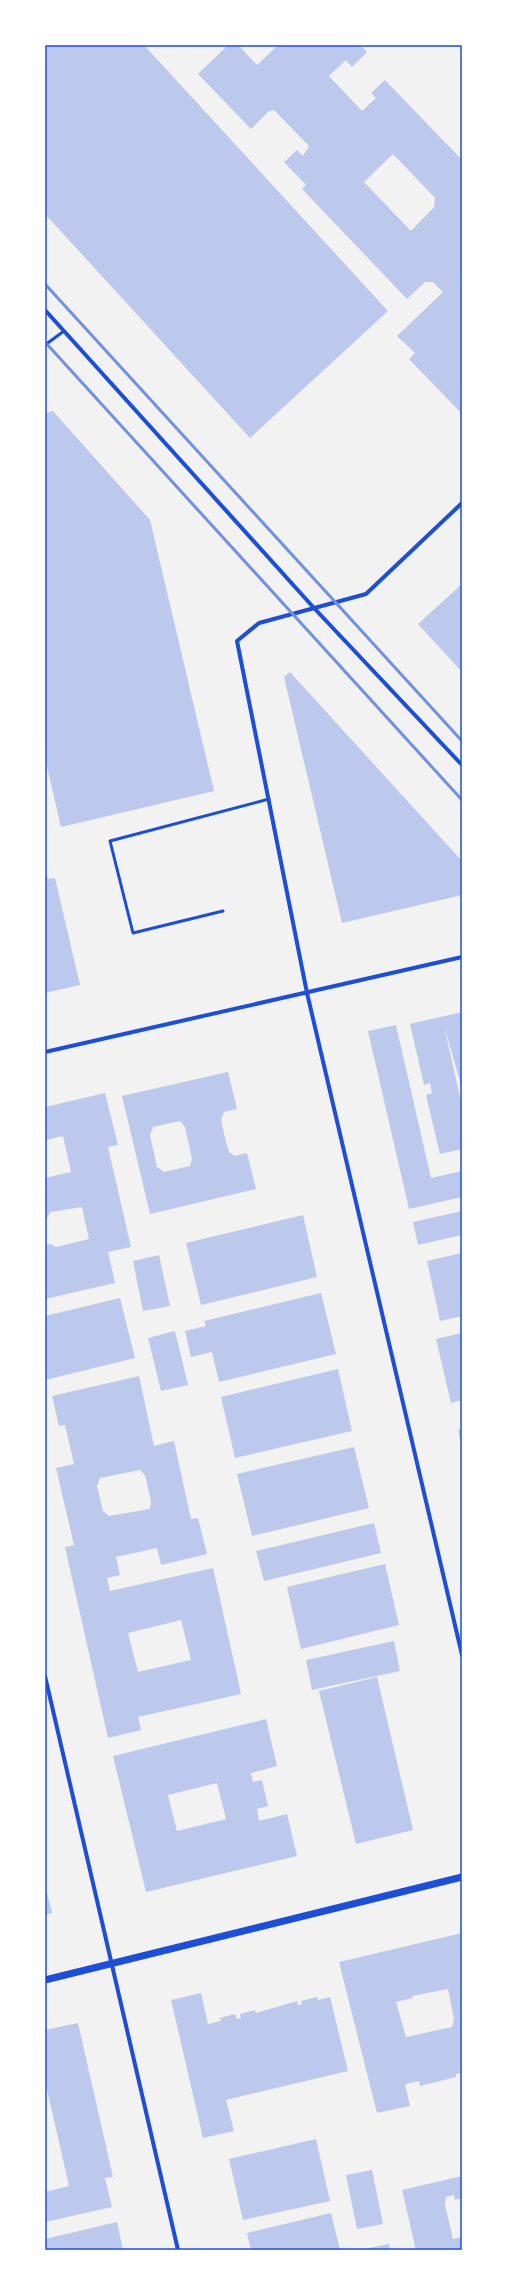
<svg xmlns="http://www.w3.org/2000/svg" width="507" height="2295" viewBox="0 0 507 2295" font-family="Figtree,sans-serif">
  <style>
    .building { fill: #bdc9ec; fill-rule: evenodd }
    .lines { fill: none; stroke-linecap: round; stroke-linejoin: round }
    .service { stroke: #1d4ed8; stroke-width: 3 }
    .minor { stroke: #1d4ed8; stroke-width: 4 }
    .tertiary { stroke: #1d4ed8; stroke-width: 7 }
    .rail { stroke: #7290e2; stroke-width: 3 }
    .neatline { fill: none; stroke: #1d4ed8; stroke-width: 1.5 }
  </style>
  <rect width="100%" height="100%" fill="#f2f2f2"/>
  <!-- building -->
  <path class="building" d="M 45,45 L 144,45 L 388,311 L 250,438 L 45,214 Z
    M 228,45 L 238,45 L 257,65 L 278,45 L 360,45 L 367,52 L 352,67 L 346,60 L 329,76 L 362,111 L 376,98 L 371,93 L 385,80 L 462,160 L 462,414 L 409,359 L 415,353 L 397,336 L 443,292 L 433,282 L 425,282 L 407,299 L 302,189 L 306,185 L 284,162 L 297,150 L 303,156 L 309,146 L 274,110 L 269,111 L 251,129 L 198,74 ZM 393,154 L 435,198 L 434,207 L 411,231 L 364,182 Z
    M 53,411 L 150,520 L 214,791 L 61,827 L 45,758 L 45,413 Z
    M 462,584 L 462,672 L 418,624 Z
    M 290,672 L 462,861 L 462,895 L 342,923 L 284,677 Z
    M 45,868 L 48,879 L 55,878 L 80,985 L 45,993 Z
    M 462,1012 L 462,1088 L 444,1026 L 462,1106 L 462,1149 L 440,1154 L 426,1095 L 432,1093 L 430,1083 L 424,1085 L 410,1024 Z
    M 396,1025 L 431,1178 L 462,1171 L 462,1197 L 409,1209 L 368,1031 Z
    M 228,1072 L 237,1109 L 224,1112 L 221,1120 L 226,1142 L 229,1152 L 235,1156 L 247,1153 L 256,1189 L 150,1214 L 122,1096 ZM 180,1121 L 185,1127 L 192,1159 L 190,1166 L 164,1172 L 157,1167 L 150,1135 L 153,1127 Z
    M 105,1093 L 118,1145 L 108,1147 L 131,1247 L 108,1252 L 115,1283 L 45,1299 L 45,1245 L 51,1244 L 56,1247 L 89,1239 L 82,1207 L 50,1212 L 48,1217 L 45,1218 L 45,1178 L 71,1172 L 63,1136 L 45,1140 L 45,1107 Z
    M 462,1211 L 462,1235 L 418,1245 L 413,1222 Z
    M 303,1215 L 317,1277 L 201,1305 L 186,1243 Z
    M 462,1253 L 462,1316 L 440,1321 L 427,1261 Z
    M 159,1255 L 170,1306 L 143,1311 L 133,1261 Z
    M 321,1293 L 336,1354 L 219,1382 L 212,1352 L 191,1357 L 185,1331 L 206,1326 L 204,1321 Z
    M 120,1298 L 135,1358 L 45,1380 L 45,1316 Z
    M 175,1331 L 188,1385 L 161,1391 L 148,1338 Z
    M 462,1333 L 462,1400 L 451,1403 L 436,1339 Z
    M 338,1369 L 352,1431 L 235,1458 L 221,1397 Z
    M 139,1376 L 154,1446 L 174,1441 L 191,1519 L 198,1518 L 207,1554 L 161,1565 L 157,1548 L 116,1557 L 120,1575 L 107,1578 L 110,1591 L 213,1568 L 241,1694 L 138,1717 L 141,1730 L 108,1738 L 65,1547 L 74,1545 L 56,1468 L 74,1464 L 65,1425 L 59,1426 L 52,1396 ZM 140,1470 L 145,1475 L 151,1501 L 150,1509 L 109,1516 L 103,1511 L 97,1486 L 100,1478 ZM 181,1620 L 191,1660 L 138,1672 L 128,1633 Z
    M 462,1429 L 462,1445 L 461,1445 L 458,1430 Z
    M 354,1447 L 369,1508 L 252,1536 L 237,1474 Z
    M 374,1523 L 381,1553 L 264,1581 L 256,1551 Z
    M 385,1564 L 399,1625 L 301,1649 L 287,1587 Z
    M 394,1641 L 400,1671 L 312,1690 L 306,1660 Z
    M 377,1677 L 413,1830 L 356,1844 L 319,1691 Z
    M 266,1719 L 277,1766 L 251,1773 L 253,1782 L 262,1780 L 268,1806 L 257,1809 L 259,1821 L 287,1814 L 297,1856 L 146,1892 L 113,1756 ZM 217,1783 L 226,1819 L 177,1831 L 168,1795 Z
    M 45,1884 L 52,1913 L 45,1915 Z
    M 462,1933 L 462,2073 L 456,2074 L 456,2077 L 420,2086 L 419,2081 L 405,2084 L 410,2106 L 377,2113 L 339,1962 ZM 448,1989 L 454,2019 L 452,2027 L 406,2037 L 396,2002 L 413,1998 L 412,1996 Z
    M 201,1993 L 208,2024 L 221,2021 L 220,2018 L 235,2014 L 237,2019 L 241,2018 L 240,2014 L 255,2010 L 256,2013 L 297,2001 L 298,2005 L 302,2004 L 301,2001 L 317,1997 L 318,2000 L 330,1997 L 348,2071 L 226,2100 L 234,2131 L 203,2138 L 171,2000 Z
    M 78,2023 L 113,2177 L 105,2178 L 112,2207 L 45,2222 L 45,2192 L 69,2186 L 45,2081 L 45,2030 Z
    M 316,2139 L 330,2201 L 243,2220 L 229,2159 Z
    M 372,2170 L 383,2224 L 357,2229 L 346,2175 Z
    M 462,2176 L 462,2198 L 455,2200 L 454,2195 L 446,2197 L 445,2205 L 453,2239 L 462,2237 L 462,2250 L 416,2250 L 402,2190 Z
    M 331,2213 L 340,2250 L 251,2250 L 247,2233 Z
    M 117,2222 L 123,2250 L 45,2250 L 45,2239 Z
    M 389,2244 L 390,2250 L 364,2250 L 364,2249 Z"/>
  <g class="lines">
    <!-- service -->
    <path class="service" d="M 45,345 L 64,331
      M 223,911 L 133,933 L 110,841 L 269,799"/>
    <!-- minor -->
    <path class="minor" d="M 45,310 L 314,608 L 462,765
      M 462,503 L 366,594 L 259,623 L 237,641 L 307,993 L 462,1655
      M 45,1052 L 462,957
      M 45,1676 L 178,2250"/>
    <!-- tertiary -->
    <path class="tertiary" d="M 45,1980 L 462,1877"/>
    <!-- rail -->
    <path class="rail" d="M 45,284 L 462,741
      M 45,342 L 462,800"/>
  </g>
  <!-- border -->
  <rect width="507" height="2295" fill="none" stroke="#ffffff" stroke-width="92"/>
  <rect x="46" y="46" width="415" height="2203" class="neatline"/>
</svg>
